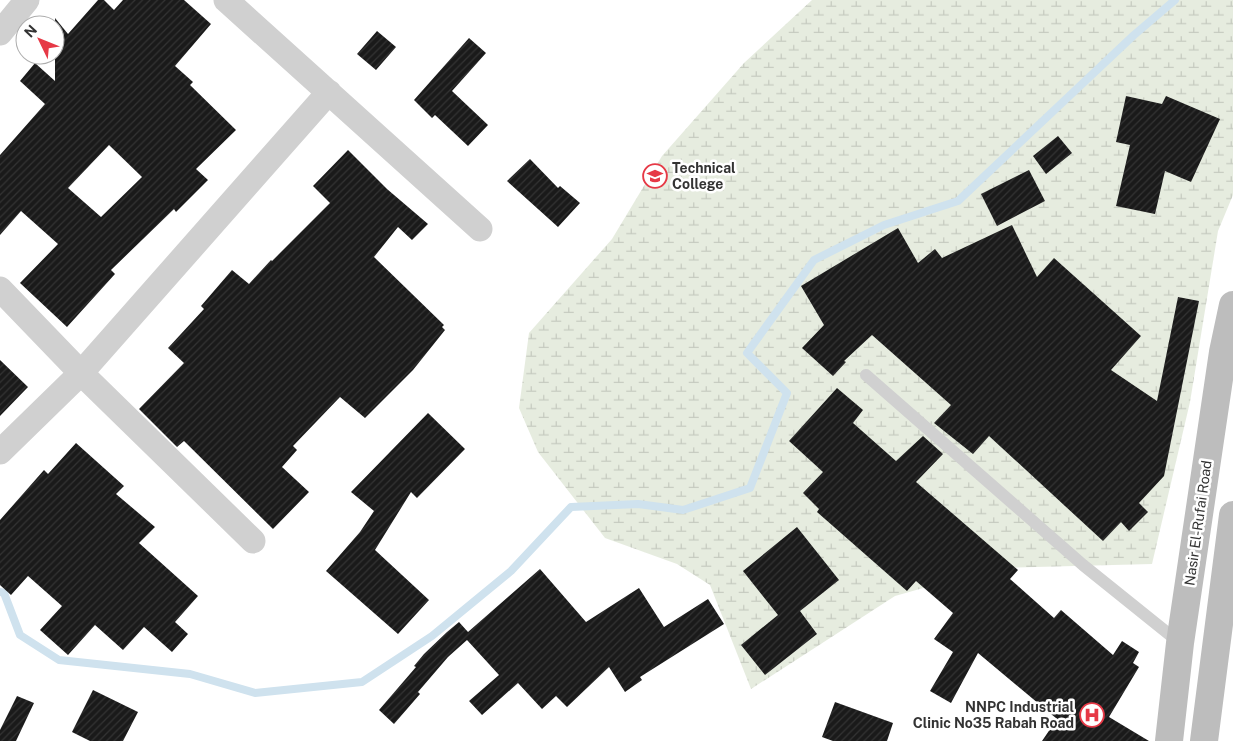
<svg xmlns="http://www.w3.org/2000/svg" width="1233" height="741" viewBox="0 0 1233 741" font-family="'Public Sans',sans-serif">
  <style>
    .wetland { fill: url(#wetland-marsh) }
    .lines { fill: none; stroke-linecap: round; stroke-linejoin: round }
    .stream { stroke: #cfe2ee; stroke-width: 8 }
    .building { fill: url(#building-hatch); fill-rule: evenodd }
    .service { stroke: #d0d0d0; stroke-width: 12 }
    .minor { stroke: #d0d0d0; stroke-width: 25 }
    .secondary { stroke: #bdbdbd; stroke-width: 28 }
    .labels { text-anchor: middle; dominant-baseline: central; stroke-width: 5; stroke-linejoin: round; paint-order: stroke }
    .poi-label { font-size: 14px; font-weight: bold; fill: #333; stroke: #fff; text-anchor: start }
    .street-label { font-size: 14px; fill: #333; stroke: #fff }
  </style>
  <defs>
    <pattern id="wetland-marsh" width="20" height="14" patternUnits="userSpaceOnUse" patternTransform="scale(1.25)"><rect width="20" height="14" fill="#e6ecdf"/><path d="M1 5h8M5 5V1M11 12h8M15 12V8" fill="none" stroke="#c6cbc0"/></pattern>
    <pattern id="building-hatch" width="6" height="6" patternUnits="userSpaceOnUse" patternTransform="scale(1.25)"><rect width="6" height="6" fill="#1a1a1a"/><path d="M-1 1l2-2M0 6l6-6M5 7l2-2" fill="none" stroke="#333"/></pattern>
  </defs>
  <rect width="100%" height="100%" fill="#fff"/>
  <!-- wetland -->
  <path class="wetland" d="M 812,0 L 1233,0 L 1233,195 L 1218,231 L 1190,402 L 1152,564 L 994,568 L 895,596 L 751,689 L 710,585 L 677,564 L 605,538 L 538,452 L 519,408 L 529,333 L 612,239 L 662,156 L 744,63 Z"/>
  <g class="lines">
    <!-- stream -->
    <path class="stream" d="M 0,592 L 4,593 L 20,635 L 59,660 L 190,674 L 255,693 L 362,682 L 432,636 L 511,571 L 571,507 L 638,504 L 683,510 L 750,488 L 787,393 L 747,353 L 814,260 L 884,225 L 958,201 L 1134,35 L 1175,0"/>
  </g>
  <!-- building -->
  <path class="building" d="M 98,0 L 104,0 L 114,10 L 123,0 L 184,0 L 211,24 L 175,66 L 193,82 L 190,85 L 236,130 L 196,169 L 208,180 L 176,212 L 174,209 L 111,270 L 115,274 L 67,327 L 20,283 L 58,244 L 21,211 L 0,235 L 0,155 L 45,104 L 20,81 L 35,63 L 55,81 L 55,18 L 68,34 ZM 109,145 L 142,177 L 101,217 L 68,188 Z
    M 377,31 L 396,47 L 376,70 L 357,54 Z
    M 469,38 L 486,53 L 452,91 L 488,125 L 468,146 L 435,115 L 432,118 L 414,100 Z
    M 1126,96 L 1162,104 L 1166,96 L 1220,119 L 1191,182 L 1165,171 L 1155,214 L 1116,206 L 1130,145 L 1116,142 Z
    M 1058,136 L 1072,153 L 1046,174 L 1033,156 Z
    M 348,150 L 387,189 L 428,224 L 412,240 L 398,227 L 374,257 L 444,325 L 442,327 L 445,330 L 413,370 L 365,418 L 340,397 L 293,446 L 297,450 L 282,467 L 309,492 L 273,529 L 184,441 L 177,447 L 139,409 L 184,363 L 168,348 L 204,309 L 201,306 L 232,270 L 249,284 L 271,260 L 272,261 L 330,203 L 313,186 Z
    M 530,159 L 558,188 L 560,186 L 580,203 L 558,227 L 507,181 Z
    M 1029,170 L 1045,201 L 997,226 L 981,194 Z
    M 1012,225 L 1037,277 L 1054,258 L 1141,336 L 1111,370 L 1157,401 L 1178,297 L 1199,301 L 1164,476 L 1139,503 L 1148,512 L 1129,531 L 1121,522 L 1103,541 L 989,436 L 973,454 L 934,423 L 951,405 L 872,335 L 844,361 L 846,362 L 833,376 L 802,348 L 824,325 L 801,286 L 898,228 L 918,263 L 935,249 L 942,258 Z
    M 0,360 L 28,387 L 0,416 Z
    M 837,388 L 863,410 L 853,423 L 896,461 L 923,436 L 943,454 L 916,482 L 1018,570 L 1010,579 L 1054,618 L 1061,610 L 1113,655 L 1122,641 L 1139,652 L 1133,663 L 1139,667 L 1109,717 L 1149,741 L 1042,741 L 1057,719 L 978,653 L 951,703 L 930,691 L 953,652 L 934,639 L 953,613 L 916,581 L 907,591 L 817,512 L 819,509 L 803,493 L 823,472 L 789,441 Z
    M 428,413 L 465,449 L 417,498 L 411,492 L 375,550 L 429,600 L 398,634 L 326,571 L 360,532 L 374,511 L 351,492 Z
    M 76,443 L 124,486 L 116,494 L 155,527 L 139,543 L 198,596 L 175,622 L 188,634 L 172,652 L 144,627 L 123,650 L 95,625 L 68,655 L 40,630 L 62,606 L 28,576 L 11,595 L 0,585 L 0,520 L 44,470 L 48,474 Z
    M 797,527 L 839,580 L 800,611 L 817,634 L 765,675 L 741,645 L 778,615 L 743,571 Z
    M 540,569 L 586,622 L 639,588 L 664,627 L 708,599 L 724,624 L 640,677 L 642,680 L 625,692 L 609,667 L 567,707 L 556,696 L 542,709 L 518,683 L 482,715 L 469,701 L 499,675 L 467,640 L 448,657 L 418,692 L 420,694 L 394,724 L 379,710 L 416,667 L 414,666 L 424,654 L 447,632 L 459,622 L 468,632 Z
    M 93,690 L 138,712 L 123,741 L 90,741 L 72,732 Z
    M 17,696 L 34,703 L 16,741 L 0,741 L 0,730 Z
    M 835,702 L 893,723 L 887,741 L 833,741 L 822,737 Z"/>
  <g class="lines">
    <!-- service -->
    <path class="service" d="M 866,375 L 1083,565 L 1180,643"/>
    <!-- minor -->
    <path class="minor" d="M 226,0 L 480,229
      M 0,33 L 27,0
      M 0,289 L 81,373 L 253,541
      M 0,452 L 81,373 L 329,92"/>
    <!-- secondary -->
    <path class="secondary" d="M 1169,741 L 1180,643 L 1223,352 L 1233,305
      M 1204,741 L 1233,515"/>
  </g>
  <!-- icons -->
  <defs>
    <g id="university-ring" transform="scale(1.25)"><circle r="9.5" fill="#fff" stroke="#e63946" stroke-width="1.5"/><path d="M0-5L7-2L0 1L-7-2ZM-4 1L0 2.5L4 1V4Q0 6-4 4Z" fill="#e63946"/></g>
    <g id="hospital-ring" transform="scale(1.25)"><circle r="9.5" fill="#fff" stroke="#e63946" stroke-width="1.5"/><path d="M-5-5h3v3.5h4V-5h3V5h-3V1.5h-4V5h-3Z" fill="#e63946"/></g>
  </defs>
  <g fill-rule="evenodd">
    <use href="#university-ring" x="655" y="176"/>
    <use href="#hospital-ring" x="1092" y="715"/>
  </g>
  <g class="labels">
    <!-- poi labels -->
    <g class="poi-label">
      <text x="672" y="168">Technical<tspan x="672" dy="16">College</tspan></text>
      <text x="1074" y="707" text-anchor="end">NNPC Industrial<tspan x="1074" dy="16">Clinic No35 Rabah Road</tspan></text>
    </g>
    <!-- street labels -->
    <g class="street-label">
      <text transform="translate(1198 523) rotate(-82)">Nasir El-Rufai Road</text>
    </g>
  </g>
  <!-- north arrow -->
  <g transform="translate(40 40) rotate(313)"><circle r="24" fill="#ffffff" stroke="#adadad"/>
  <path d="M0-4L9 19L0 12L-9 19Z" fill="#e63946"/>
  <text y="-8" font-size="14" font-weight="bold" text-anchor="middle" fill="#333333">N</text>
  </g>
</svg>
